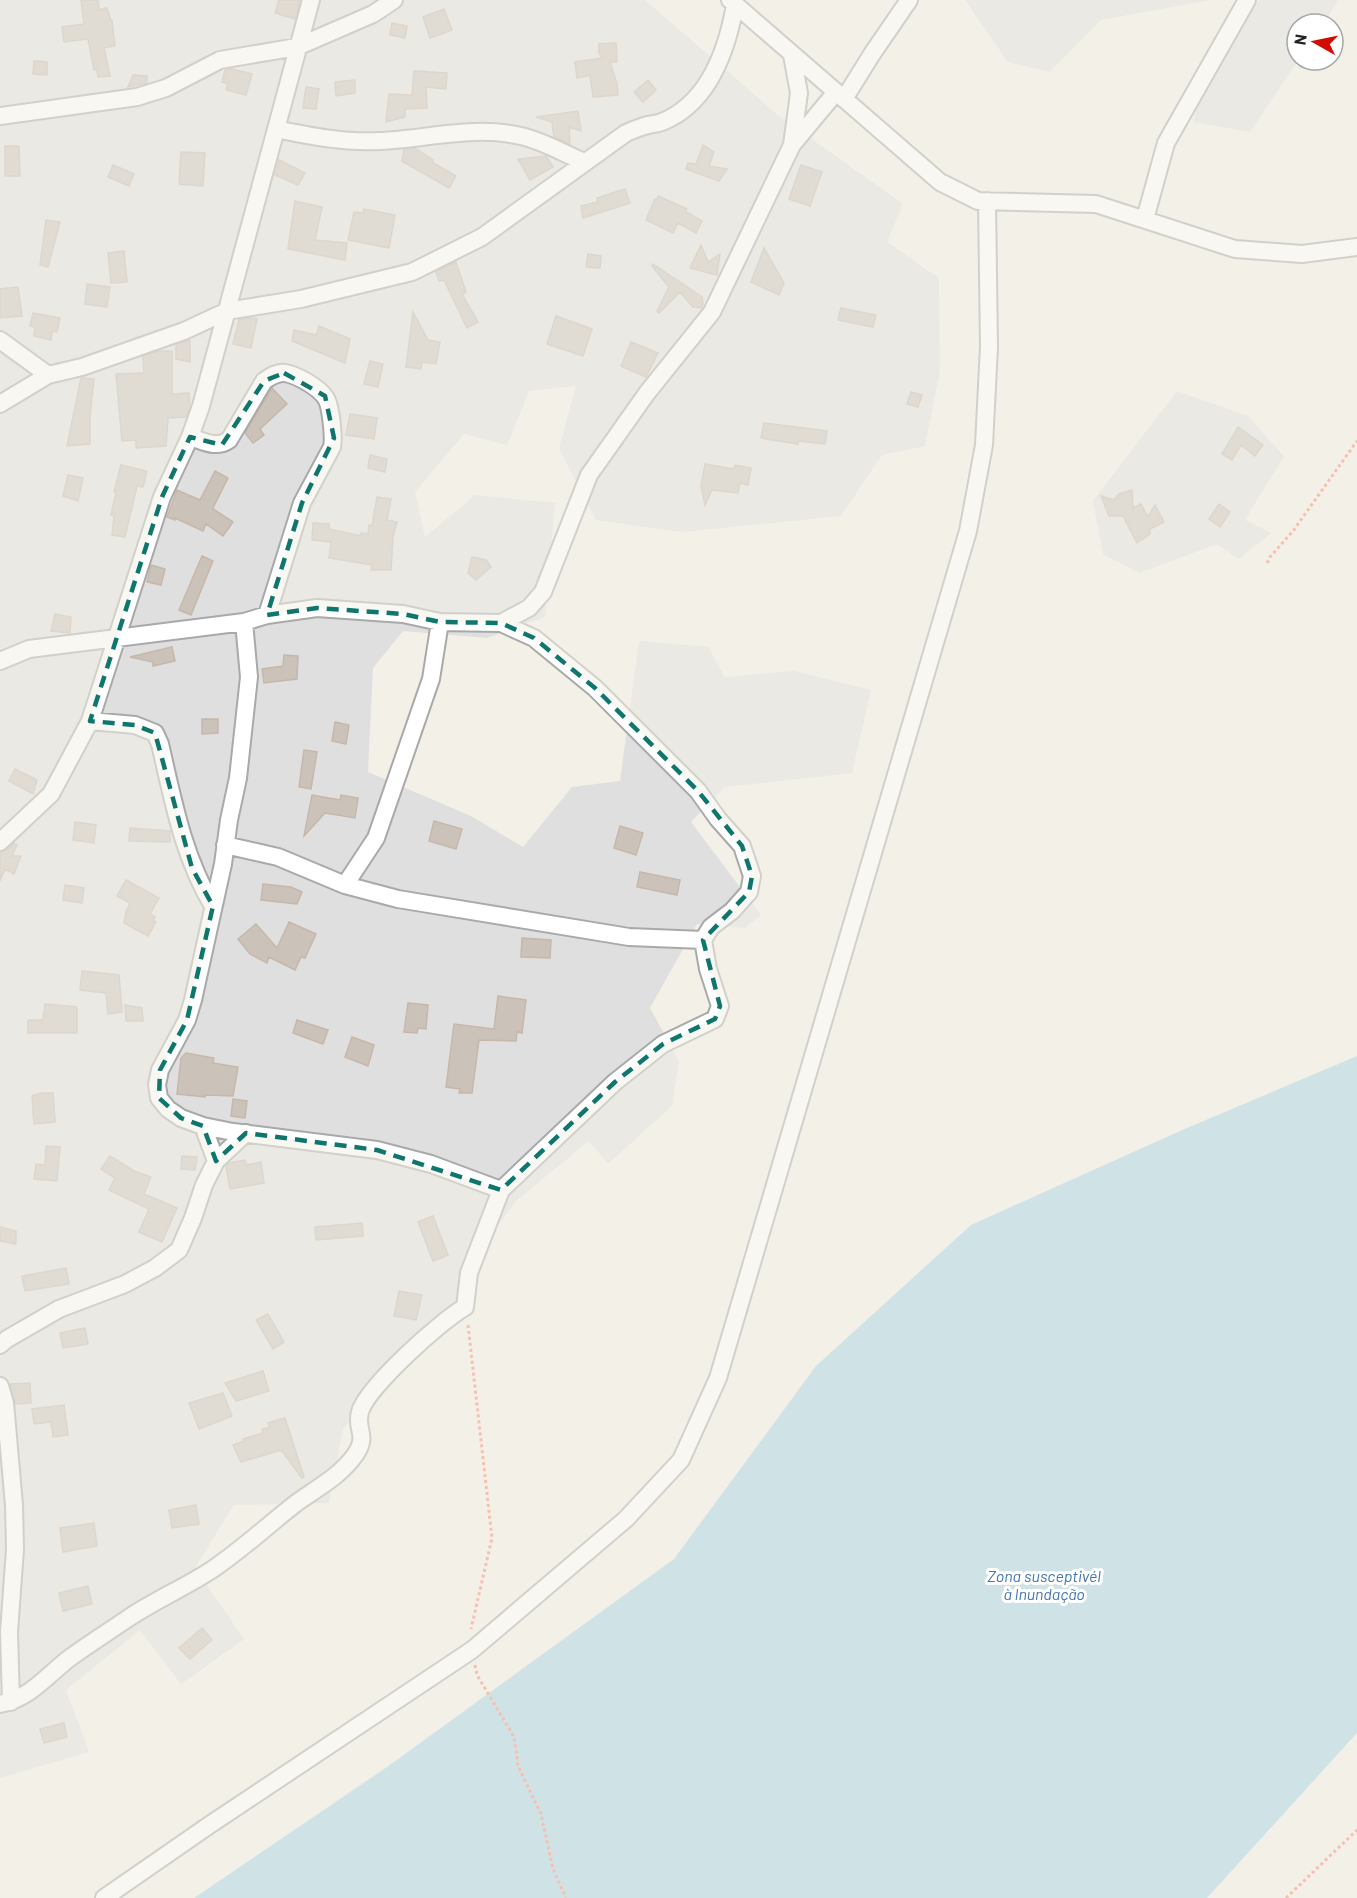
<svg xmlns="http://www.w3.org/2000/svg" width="1357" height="1898" viewBox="0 0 1357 1898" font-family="Barlow,sans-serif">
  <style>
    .residential { fill: #e0dfdf }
    .water { fill: #a5d2e4 }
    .building { fill: #cbc3ba; stroke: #c6b7a9; stroke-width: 1.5 }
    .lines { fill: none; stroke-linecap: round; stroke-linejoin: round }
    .street-casing { stroke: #a9a9a9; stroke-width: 20 }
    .path { stroke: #ff836d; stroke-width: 3; stroke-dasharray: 3 3; stroke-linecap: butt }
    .street { stroke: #fff; stroke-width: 16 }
    .marked { fill: none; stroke: #0f766e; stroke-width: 4.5; stroke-dasharray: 12 8; stroke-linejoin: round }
    .labels { text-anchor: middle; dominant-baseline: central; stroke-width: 6; stroke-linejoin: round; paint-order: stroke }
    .water-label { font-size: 16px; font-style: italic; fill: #4175b3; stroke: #fff }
  </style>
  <rect width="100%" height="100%" fill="#f3f0e8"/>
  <!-- residential -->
  <path class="residential" d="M 0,0 L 645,0 L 779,116 L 903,204 L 887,242 L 939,278 L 940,371 L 925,446 L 882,455 L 841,516 L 682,532 L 596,520 L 559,448 L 576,386 L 529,391 L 507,445 L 464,434 L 415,492 L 425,537 L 475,495 L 555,503 L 545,617 L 487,638 L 403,631 L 373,668 L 368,772 L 471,816 L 523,847 L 572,787 L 620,781 L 639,641 L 708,647 L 725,677 L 794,671 L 871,690 L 852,773 L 725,787 L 691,822 L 761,915 L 745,928 L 697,924 L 650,1008 L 679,1061 L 672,1106 L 608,1164 L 589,1141 L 516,1201 L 483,1246 L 468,1316 L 391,1368 L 343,1429 L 329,1503 L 234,1505 L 195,1568 L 244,1639 L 181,1684 L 140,1630 L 66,1690 L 89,1752 L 0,1778 Z
    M 965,0 L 1210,0 L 1101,20 L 1050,72 L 1008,62 Z
    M 1259,0 L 1339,0 L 1323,24 L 1297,24 L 1298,60 L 1250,132 L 1194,122 L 1202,68 Z
    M 1177,391 L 1248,416 L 1284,456 L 1245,520 L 1271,533 L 1239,559 L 1217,544 L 1139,573 L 1103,554 L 1093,501 Z"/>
  <!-- water -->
  <path class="water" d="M 1357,1056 L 1357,1733 L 1207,1898 L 194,1898 L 387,1767 L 674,1559 L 816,1366 L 971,1225 L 1180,1131 Z"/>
  <!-- building -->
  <path class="building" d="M 81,0 L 98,0 L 99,10 L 107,8 L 111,21 L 112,21 L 115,46 L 104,48 L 110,76 L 98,77 L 97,69 L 94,70 L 88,39 L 64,42 L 62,27 L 84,24 Z
    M 279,0 L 300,0 L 295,19 L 275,13 Z
    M 444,9 L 452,30 L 430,38 L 423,17 Z
    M 392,23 L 407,26 L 405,38 L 390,35 Z
    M 616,43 L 617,62 L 610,62 L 617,84 L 618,95 L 593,97 L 590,75 L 577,78 L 575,62 L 603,58 L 599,54 L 599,44 Z
    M 34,61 L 47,62 L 47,75 L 33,74 Z
    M 232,69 L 252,74 L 246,95 L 226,90 L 228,84 L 222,82 L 225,70 Z
    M 414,71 L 447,73 L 446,89 L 426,87 L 427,108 L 405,109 L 405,117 L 386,122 L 389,94 L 412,95 Z
    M 133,75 L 147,76 L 147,83 L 128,87 Z
    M 355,80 L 355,93 L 336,96 L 335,82 Z
    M 648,80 L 656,90 L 643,102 L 634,92 Z
    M 306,87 L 319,89 L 316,109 L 303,108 Z
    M 578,111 L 581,131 L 569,127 L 570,144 L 554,137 L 552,122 L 536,117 Z
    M 703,145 L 714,152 L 709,166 L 727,169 L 719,181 L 686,169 L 688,163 L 696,164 Z
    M 5,146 L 19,146 L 20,176 L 5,176 Z
    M 415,148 L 433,160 L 432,162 L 456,176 L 449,188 L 402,161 L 404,150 Z
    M 181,152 L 205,153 L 203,186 L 179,184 Z
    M 546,156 L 553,167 L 530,180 L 518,159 Z
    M 279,160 L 305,173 L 298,185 L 275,175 Z
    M 113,165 L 134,174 L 129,186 L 108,177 Z
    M 801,165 L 822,172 L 810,206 L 789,199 Z
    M 625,189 L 630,203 L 583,218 L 581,206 L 598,202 L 597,198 Z
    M 658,196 L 687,209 L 686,212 L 702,221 L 696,233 L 678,223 L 673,233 L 646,220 L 655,199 L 657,200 Z
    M 295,201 L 322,207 L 315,240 L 347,243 L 345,260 L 288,249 Z
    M 364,209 L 395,215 L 389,248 L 348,240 L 354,212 L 363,213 Z
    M 46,220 L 60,222 L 48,267 L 40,265 Z
    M 701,245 L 708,262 L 720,254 L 717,275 L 690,268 Z
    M 764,248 L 784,283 L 779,295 L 751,282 Z
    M 124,251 L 127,282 L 111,283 L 108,253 Z
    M 588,254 L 601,256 L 600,268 L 586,267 Z
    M 456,262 L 466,292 L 462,294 L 478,322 L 467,328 L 444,280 L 439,281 L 436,272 Z
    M 653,264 L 702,297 L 703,304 L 701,308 L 693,307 L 680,292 L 659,313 L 657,311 L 669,287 L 652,266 Z
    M 87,284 L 110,287 L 107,307 L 85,304 Z
    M 18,287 L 22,316 L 0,318 L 0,289 Z
    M 841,308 L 876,315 L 873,327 L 838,320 Z
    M 413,312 L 428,340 L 440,342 L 436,364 L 422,362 L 421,369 L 406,367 Z
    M 33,313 L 60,318 L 57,332 L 52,331 L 51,340 L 34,336 L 35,327 L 30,326 Z
    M 556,316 L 592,329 L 583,356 L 547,344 Z
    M 250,318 L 257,319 L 251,348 L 233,344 L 239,320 Z
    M 319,326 L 350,339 L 345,363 L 292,341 L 294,330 L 316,335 Z
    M 190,340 L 190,362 L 176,359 L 176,345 Z
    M 631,342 L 658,353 L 646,377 L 621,366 Z
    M 158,351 L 172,351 L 172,394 L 189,393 L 190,407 L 186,417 L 168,418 L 166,446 L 136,448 L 136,440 L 122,441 L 116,374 L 144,373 L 143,356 Z
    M 370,361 L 383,364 L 378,387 L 364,384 Z
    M 81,378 L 94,379 L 90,416 L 90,444 L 67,446 Z
    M 272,388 L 287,404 L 260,429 L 264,435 L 253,443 L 245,433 Z
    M 911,392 L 922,395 L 918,407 L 907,404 Z
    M 350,414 L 377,418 L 374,439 L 346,435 Z
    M 764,423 L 827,431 L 825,444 L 798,441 L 798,444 L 761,438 Z
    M 1238,427 L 1263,445 L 1255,456 L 1241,445 L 1232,460 L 1222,454 Z
    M 370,455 L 387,459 L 385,472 L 368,468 Z
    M 705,464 L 734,469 L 735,465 L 751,468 L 748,485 L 740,483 L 738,493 L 712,490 L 705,505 L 701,486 Z
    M 121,465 L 147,471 L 143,487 L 137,486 L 125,537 L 112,535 L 114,516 L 111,515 L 116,492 L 114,492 Z
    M 215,471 L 228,478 L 214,506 L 213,509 L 233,522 L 223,536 L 206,524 L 203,531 L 175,518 L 175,520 L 167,517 L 177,490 L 200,500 Z
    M 68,475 L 83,478 L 78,501 L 63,496 Z
    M 1132,490 L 1133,508 L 1141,504 L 1148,517 L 1155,505 L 1164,522 L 1150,529 L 1150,534 L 1137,543 L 1123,516 L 1109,516 L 1101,496 L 1114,500 L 1119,494 Z
    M 377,497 L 391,499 L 387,520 L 397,522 L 393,536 L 391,570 L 371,570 L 372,565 L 329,558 L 331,542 L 312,540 L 313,523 L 329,524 L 329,529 L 361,536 L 361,533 L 368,534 L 369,525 L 372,526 Z
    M 1219,504 L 1230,512 L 1220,527 L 1209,519 Z
    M 202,556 L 213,561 L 191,615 L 179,610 Z
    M 472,557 L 486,560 L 491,567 L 476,580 L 468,573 Z
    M 151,565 L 165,569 L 161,585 L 147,582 Z
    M 55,614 L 71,617 L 70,633 L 51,631 Z
    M 172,647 L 175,661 L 153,666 L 153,662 L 130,657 Z
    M 284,655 L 298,656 L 297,679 L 264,683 L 262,669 L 283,666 Z
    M 202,719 L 218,719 L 218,733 L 202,734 Z
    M 335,722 L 349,725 L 346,744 L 332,741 Z
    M 304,750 L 317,752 L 311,789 L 299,787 Z
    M 15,769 L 37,780 L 33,794 L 9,781 Z
    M 312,795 L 340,800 L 341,795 L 358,798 L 355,818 L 325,813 L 304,836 Z
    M 434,821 L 462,829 L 456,849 L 429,841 Z
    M 75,822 L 96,825 L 94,843 L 73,840 Z
    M 620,826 L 643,833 L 636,855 L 614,848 Z
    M 130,828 L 170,831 L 170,842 L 129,841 Z
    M 14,843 L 17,845 L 12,856 L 21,856 L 14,874 L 5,869 L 0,881 L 0,852 L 7,850 Z
    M 640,872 L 680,880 L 677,895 L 637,887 Z
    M 126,880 L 159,898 L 150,914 L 155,917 L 153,921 L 156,922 L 148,936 L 124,923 L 126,912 L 130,903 L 117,896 Z
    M 263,884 L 291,887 L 302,892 L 297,904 L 261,900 Z
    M 65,885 L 84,888 L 82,903 L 63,900 Z
    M 289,922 L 316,934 L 305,958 L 301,957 L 295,970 L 269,957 L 267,963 L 250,954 L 238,939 L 256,924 L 277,948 Z
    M 522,938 L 551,940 L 550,958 L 521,957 Z
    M 82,971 L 119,975 L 122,1012 L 108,1014 L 106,993 L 80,990 Z
    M 498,996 L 526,1000 L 522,1033 L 517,1032 L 516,1041 L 479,1040 L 472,1093 L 459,1093 L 460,1089 L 446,1087 L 454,1024 L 494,1029 Z
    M 408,1003 L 428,1005 L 426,1029 L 418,1028 L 417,1033 L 404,1032 Z
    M 45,1004 L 77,1007 L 77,1033 L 28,1033 L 28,1020 L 43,1020 Z
    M 125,1005 L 142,1008 L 143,1021 L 126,1021 Z
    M 297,1020 L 328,1030 L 323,1044 L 293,1033 Z
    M 352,1037 L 374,1045 L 368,1066 L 345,1057 Z
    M 186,1053 L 214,1058 L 213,1063 L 238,1067 L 233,1096 L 205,1095 L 205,1097 L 177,1094 L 181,1058 Z
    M 41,1093 L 53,1093 L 55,1122 L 34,1124 L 32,1096 Z
    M 233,1099 L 247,1101 L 245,1118 L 231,1116 Z
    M 46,1146 L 60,1147 L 57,1181 L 34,1179 L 36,1164 L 45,1165 Z
    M 110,1156 L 134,1171 L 151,1177 L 144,1194 L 177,1208 L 162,1242 L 139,1232 L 149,1209 L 109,1190 L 115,1178 L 101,1169 Z
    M 182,1156 L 197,1157 L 195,1170 L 181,1169 Z
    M 245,1160 L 246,1165 L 261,1162 L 264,1183 L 230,1189 L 226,1166 L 230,1163 Z
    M 433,1216 L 448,1255 L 433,1261 L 418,1222 Z
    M 362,1223 L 363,1236 L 316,1240 L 315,1227 Z
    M 0,1227 L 16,1231 L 16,1244 L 0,1241 Z
    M 66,1268 L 69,1284 L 25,1291 L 22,1276 Z
    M 399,1291 L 422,1295 L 416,1320 L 394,1316 Z
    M 268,1314 L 284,1342 L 273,1349 L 256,1320 Z
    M 85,1328 L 88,1344 L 63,1348 L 60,1333 Z
    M 263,1371 L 269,1391 L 236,1401 L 225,1383 Z
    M 30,1383 L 31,1403 L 16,1404 L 10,1384 Z
    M 223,1393 L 232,1416 L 199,1429 L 189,1403 Z
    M 64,1405 L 68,1435 L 53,1437 L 51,1422 L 34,1424 L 32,1409 Z
    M 285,1418 L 304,1477 L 302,1478 L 281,1450 L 241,1462 L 233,1445 L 244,1441 L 243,1439 L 263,1433 L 262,1429 L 270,1427 L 268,1423 Z
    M 196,1505 L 199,1524 L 172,1528 L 169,1510 Z
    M 94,1523 L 97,1546 L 63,1552 L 60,1528 Z
    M 88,1586 L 92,1604 L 63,1611 L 59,1593 Z
    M 202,1628 L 212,1640 L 190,1659 L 179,1648 Z
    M 64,1723 L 67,1737 L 44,1743 L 40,1729 Z"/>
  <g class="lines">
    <!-- street casing -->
    <g class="street-casing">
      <path id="street" d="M 730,0 L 940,182 L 978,201 L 1096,204 L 1235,249 L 1302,254 L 1357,247
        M 844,99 L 872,54 L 909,0
        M 0,116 L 137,97 L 166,88 L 220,60 L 297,47 L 373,14 L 394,0
        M 276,129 C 310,136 344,143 380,141 C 426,139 475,125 521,136 C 543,141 563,153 584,162
        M 792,145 L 799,93 L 792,55
        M 1145,219 L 1166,143 L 1247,0
        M 0,340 L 48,375
        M 0,404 L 48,375 L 82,367 L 184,331 L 227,311 L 301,299 L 412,272 L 482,237 L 626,133 C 633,130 640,127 648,125 C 652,124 657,124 662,122 C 709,103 727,50 735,5
        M 190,437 C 203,441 216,449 229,440 L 264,381 C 271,376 277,372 285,373 C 297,375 318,387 325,397 C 331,404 334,438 332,447 L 302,503 L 267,615
        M 244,622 L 249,677 L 238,778 L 229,820 L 223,864 L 193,1000 L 187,1020 L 160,1070 L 157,1085 L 159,1098 L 168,1109 L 181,1118 L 203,1126 L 233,1132 L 377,1150 L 431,1164 L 501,1190
        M 501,623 L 529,608 L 543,592 L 589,475 L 647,393 L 712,312 L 792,145 L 836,92
        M 0,661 L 29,649 L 244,622 L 267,615 L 317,608 L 403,614 L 440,622 L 501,623 L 534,638 L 595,688 L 698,791 L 718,819 L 742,846 L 752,876 L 749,892 L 732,911 L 711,927 L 703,940 L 708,969 L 720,1006 L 715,1019 L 663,1044 L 615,1082 L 501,1190 L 469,1273 L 465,1307 C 442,1320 367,1387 360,1412 C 355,1430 369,1435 355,1455 C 340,1476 319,1487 299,1501 C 270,1523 244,1548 213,1569 C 186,1587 155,1600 127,1619 C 108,1632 89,1644 71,1657 C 47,1675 31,1698 0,1704
        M 90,721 L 135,725 L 155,733 L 160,744 C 173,800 183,856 213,906
        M 0,842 L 51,794 L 90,721 L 162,497 L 190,437 L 201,406 L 311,0
        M 225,845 L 278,857 L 345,885 L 398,899 L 629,937 L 703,940
        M 345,885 L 376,838 L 431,679 L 440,622
        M 203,1126 L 216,1161
        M 0,1345 L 7,1339 L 59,1309 L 125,1284 L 155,1268 L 179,1250 L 193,1218 L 204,1185 L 216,1161 L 246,1133
        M 0,1386 L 5,1403 L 14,1505 L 15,1549 L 9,1632 L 11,1702
        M 104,1898 L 208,1826 L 472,1650 L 626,1519 L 681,1460 L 718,1378 L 968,531 L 984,445 L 989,347 L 987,201"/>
    </g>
    <!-- path -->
    <path class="path" d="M 1267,563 L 1270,557 L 1293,531 L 1357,441
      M 468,1325 L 492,1538 L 471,1629
      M 475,1665 L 477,1675 L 514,1737 L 518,1766 L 541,1814 L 553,1869 L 566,1898
      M 1286,1898 L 1357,1830"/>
    <!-- street -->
    <use href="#street" class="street"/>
  </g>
  <!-- marked area -->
  <path d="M0 0H1357V1898H0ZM 284,373 L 325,396 L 334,438 L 302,503 L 267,615 L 317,608 L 403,614 L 440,622 L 501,623 L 534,638 L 595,688 L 698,791 L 742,846 L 752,876 L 749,892 L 703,940 L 720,1006 L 715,1019 L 663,1044 L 615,1082 L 501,1190 L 377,1150 L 246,1133 L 216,1161 L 203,1126 L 181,1118 L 159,1098 L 160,1070 L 187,1020 L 213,906 L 192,868 L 155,733 L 135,725 L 90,721 L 162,497 L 190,437 L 222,445 L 264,381 Z" fill="#f3f0e8" fill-opacity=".55" fill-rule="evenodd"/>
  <path class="marked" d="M 284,373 L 325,396 L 334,438 L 302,503 L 267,615 L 317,608 L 403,614 L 440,622 L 501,623 L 534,638 L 595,688 L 698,791 L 742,846 L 752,876 L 749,892 L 703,940 L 720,1006 L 715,1019 L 663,1044 L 615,1082 L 501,1190 L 377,1150 L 246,1133 L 216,1161 L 203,1126 L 181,1118 L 159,1098 L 160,1070 L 187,1020 L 213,906 L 192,868 L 155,733 L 135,725 L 90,721 L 162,497 L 190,437 L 222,445 L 264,381 Z"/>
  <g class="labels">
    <!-- water labels -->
    <g class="water-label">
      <text x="1044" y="1575">Zona susceptivél<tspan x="1044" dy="18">à Inundação</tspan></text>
    </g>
  </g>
  <!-- north arrow -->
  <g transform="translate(1315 42) rotate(279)"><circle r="28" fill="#ffffff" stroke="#a7a7a7" stroke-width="1.5"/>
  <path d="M0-4.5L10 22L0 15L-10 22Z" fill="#d40b00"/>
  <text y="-9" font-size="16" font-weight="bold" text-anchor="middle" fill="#222222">N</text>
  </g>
</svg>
